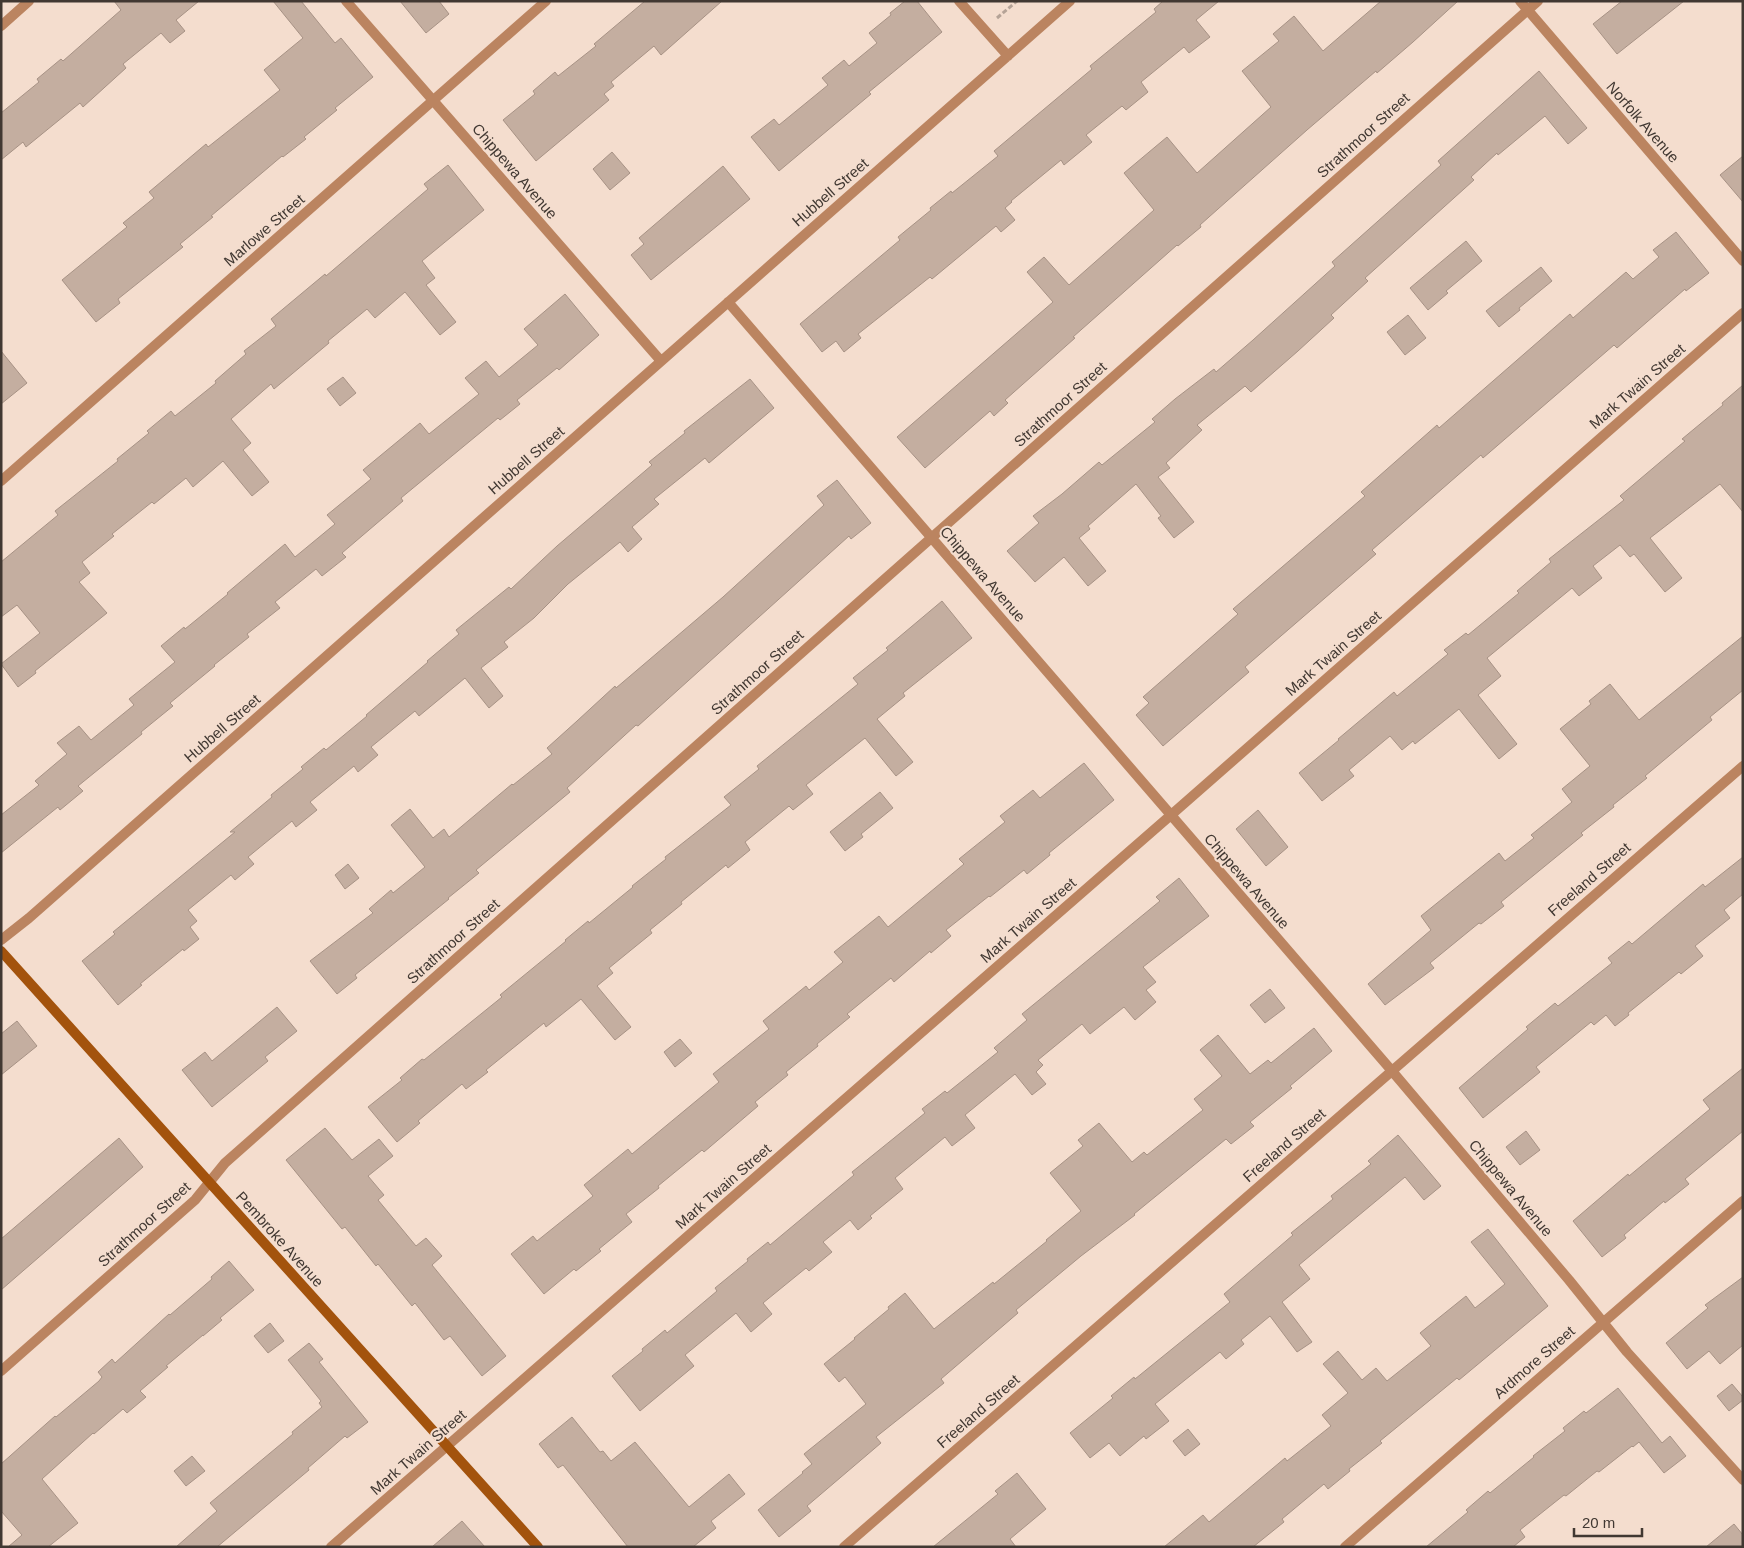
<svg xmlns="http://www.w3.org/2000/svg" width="1744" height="1548" viewBox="0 0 1744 1548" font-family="Arial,sans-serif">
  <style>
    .building { fill: #c4aea0; stroke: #a79285 }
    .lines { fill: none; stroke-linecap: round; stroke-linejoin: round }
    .path { stroke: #b5a397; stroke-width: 3; stroke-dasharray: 5 2.5; stroke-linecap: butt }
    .street { stroke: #bb8460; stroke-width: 10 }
    .secondary { stroke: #a3530d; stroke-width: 10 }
    .labels { text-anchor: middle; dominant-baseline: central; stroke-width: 4; stroke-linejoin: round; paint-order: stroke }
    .street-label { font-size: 15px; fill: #413832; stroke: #f4ddce }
  </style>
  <rect width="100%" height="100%" fill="#f4ddce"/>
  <!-- building -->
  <path class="building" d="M 114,1 L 199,1 L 176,20 L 185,31 L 170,43 L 161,33 L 123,64 L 126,68 L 83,107 L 80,103 L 26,147 L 23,142 L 1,160 L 1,113 L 39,82 L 37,79 L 61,59 L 63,61 L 121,10 Z
    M 273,1 L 301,1 L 335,43 L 341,38 L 373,77 L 335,108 L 337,110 L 304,137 L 306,139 L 283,157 L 282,156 L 211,216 L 213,217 L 180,244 L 183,247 L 118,299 L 120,303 L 96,322 L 62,280 L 127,227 L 123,223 L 154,198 L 149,192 L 206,144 L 208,147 L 280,90 L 264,70 L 303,38 Z
    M 400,1 L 439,1 L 449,14 L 426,33 Z
    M 645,1 L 722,1 L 661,55 L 654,46 L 611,82 L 614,86 L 604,94 L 609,100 L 536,161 L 503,120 L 535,94 L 533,91 L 555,72 L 558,76 L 596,46 L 594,44 Z
    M 905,1 L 917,1 L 942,32 L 869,92 L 871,94 L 779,171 L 751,137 L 774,119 L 779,125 L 828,85 L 822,78 L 844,60 L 849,66 L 877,43 L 869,33 L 891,15 L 890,13 Z
    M 1163,1 L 1219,1 L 1196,20 L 1210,37 L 1189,53 L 1184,47 L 1141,82 L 1148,92 L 1126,110 L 1122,106 L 1086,135 L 1092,142 L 1064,165 L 1061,160 L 1011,201 L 1012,202 L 1005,208 L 1015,220 L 1001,232 L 996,226 L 932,279 L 930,277 L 858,334 L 861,338 L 844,352 L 836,341 L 822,352 L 800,324 L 900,240 L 898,237 L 931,210 L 930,208 L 951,191 L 952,193 L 998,156 L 994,151 L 1092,69 L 1090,66 L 1156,12 L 1154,9 Z
    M 1381,1 L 1458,1 L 1413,42 L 1377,73 L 1376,71 L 1307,130 L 1200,225 L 1201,227 L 1178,246 L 1177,245 L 1073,337 L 1075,338 L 1005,400 L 1008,403 L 994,416 L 990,411 L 925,468 L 897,437 L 1053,302 L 1027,272 L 1044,257 L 1069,285 L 1154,210 L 1124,173 L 1167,137 L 1197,173 L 1271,107 L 1242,71 L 1279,41 L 1273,34 L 1294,16 L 1323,51 Z
    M 1622,1 L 1684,1 L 1617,54 L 1593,24 Z
    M 1539,71 L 1587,128 L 1568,144 L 1545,116 L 1498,155 L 1497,153 L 1471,177 L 1474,180 L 1365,278 L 1368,281 L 1331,315 L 1334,318 L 1298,351 L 1251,392 L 1245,386 L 1197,425 L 1202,430 L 1166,463 L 1170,468 L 1158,477 L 1194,522 L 1174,538 L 1158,518 L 1161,516 L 1136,484 L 1088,526 L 1090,529 L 1079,538 L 1106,571 L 1088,586 L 1064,557 L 1035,582 L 1007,551 L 1039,523 L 1033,516 L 1062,494 L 1099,462 L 1102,465 L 1155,422 L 1152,419 L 1175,399 L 1214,369 L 1216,372 L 1253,340 L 1335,266 L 1332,262 L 1441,165 L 1438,161 Z
    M 612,152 L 630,173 L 610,190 L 593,169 Z
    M 1743,156 L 1743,202 L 1720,175 Z
    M 448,165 L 484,210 L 422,261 L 435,278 L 426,285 L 456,322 L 440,335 L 405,292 L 375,318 L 367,309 L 328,341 L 329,343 L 274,389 L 271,384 L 231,419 L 251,443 L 243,450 L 269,482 L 252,496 L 223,461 L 193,487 L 186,478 L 154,504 L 152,502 L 112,534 L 114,536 L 82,562 L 90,573 L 79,582 L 107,613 L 35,671 L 36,673 L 18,687 L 1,664 L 40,633 L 17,605 L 1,617 L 1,562 L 58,515 L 55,511 L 118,461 L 117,459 L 149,433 L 147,431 L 171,411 L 175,416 L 216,383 L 215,381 L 246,354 L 244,351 L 276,326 L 271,319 L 325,274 L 326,276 L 428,189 L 424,184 Z
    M 723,166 L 750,199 L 651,280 L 631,255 L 644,244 L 639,238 Z
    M 1676,232 L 1709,273 L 1686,291 L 1685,289 L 1617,348 L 1614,345 L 1483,458 L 1481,455 L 1372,550 L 1376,554 L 1245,667 L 1249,672 L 1163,746 L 1136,715 L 1149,703 L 1143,697 L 1238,614 L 1233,609 L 1365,496 L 1361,492 L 1437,425 L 1439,428 L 1570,314 L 1573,318 L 1626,272 L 1633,279 L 1659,257 L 1653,250 Z
    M 1466,241 L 1482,261 L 1446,291 L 1448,293 L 1428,310 L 1410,288 Z
    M 1541,267 L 1552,281 L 1519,308 L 1520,310 L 1499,327 L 1486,311 Z
    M 565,294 L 599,335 L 559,370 L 557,368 L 517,400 L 520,404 L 500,420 L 498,418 L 401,498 L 403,501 L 342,553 L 346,557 L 322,576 L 316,569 L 275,602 L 280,608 L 247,634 L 249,637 L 214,665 L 215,666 L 170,703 L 173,706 L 141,732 L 142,734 L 78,786 L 83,791 L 60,810 L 58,807 L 1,853 L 1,815 L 39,785 L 35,781 L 67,754 L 57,743 L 79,726 L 91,740 L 134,705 L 129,699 L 175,662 L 161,646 L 184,627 L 185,629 L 228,594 L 227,593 L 285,544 L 295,557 L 335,524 L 327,515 L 371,479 L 363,470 L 420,423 L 429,434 L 479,394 L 465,378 L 486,361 L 499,377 L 538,345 L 524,329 Z
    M 1408,315 L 1426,338 L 1405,355 L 1387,332 Z
    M 1,351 L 27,383 L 1,404 Z
    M 343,377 L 356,393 L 340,406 L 327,389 Z
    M 750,379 L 774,408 L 709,463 L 705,458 L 654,499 L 659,504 L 632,527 L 642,539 L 628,552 L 620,542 L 568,584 L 534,618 L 504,642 L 508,647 L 481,668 L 503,696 L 489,708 L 465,678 L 419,716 L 415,711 L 371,747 L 378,755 L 358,772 L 354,766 L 310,802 L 317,810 L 296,827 L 292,821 L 248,857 L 254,864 L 235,880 L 231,875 L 188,910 L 197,921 L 190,927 L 199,939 L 184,951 L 183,949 L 140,984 L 142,985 L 118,1005 L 82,961 L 115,934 L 113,932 L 235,832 L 230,832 L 272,797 L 271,795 L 303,769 L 301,767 L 324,748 L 326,750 L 367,716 L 366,715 L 428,662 L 427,661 L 459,634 L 456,630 L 509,587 L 511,589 L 557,546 L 652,465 L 649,462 L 685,433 L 684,431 Z
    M 1743,385 L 1743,512 L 1720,484 L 1650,538 L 1682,578 L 1665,592 L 1634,554 L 1630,557 L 1620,545 L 1593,566 L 1602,578 L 1579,596 L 1572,588 L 1487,658 L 1501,676 L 1478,695 L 1517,744 L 1499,759 L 1459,709 L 1415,744 L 1413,741 L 1402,750 L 1390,736 L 1349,770 L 1354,776 L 1322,801 L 1299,773 L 1339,740 L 1338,739 L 1394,692 L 1397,696 L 1448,654 L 1444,650 L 1466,633 L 1468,635 L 1519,593 L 1517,591 L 1551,562 L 1549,559 L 1624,500 L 1620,496 L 1685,441 L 1682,439 L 1723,405 L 1722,403 Z
    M 837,480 L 871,523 L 851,539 L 849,536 L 638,726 L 636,725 L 567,788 L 570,792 L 476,870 L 479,873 L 448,898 L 449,899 L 355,975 L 357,978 L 337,994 L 310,961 L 373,913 L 369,909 L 391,890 L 393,893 L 425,867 L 391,825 L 410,809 L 433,838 L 444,829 L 449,837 L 512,784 L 513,785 L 552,754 L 547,748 L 577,721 L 615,686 L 616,688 L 723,597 L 824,505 L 817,496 Z
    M 942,601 L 972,638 L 903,693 L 905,696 L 877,719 L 913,762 L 896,776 L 865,738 L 806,785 L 813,794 L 793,810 L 789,806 L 745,842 L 750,850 L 728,868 L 726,865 L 681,902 L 682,904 L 650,930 L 652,933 L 609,968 L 613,973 L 597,986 L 631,1027 L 615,1040 L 581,999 L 546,1027 L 544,1023 L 486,1070 L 488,1072 L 466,1089 L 462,1084 L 418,1121 L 420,1123 L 397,1142 L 368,1107 L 402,1080 L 400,1078 L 422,1059 L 424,1060 L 502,997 L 500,995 L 566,941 L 565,940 L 588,921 L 589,923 L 633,887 L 632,886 L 666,859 L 665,857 L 731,805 L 724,797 L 759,769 L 757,766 L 858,684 L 853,678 L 888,650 L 886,648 Z
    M 1743,636 L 1743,690 L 1710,717 L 1712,720 L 1645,776 L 1647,778 L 1613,805 L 1614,807 L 1581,833 L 1583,835 L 1501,902 L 1504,906 L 1481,924 L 1479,923 L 1430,963 L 1434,968 L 1385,1005 L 1368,984 L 1431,930 L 1421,916 L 1499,853 L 1505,861 L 1534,838 L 1531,835 L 1572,802 L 1562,789 L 1590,766 L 1560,729 L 1591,704 L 1589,701 L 1610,684 L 1639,720 Z
    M 1084,763 L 1114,800 L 1049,853 L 1050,855 L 1027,874 L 1024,870 L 990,897 L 989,896 L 946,930 L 951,936 L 931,953 L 930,951 L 894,982 L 891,978 L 847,1014 L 850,1017 L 817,1044 L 818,1046 L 786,1072 L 788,1075 L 755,1102 L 758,1106 L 704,1152 L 702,1150 L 658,1186 L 659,1188 L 626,1214 L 632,1222 L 599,1249 L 601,1251 L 576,1271 L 574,1269 L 544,1294 L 511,1254 L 533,1236 L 537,1241 L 593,1196 L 584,1185 L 628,1149 L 632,1154 L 719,1082 L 713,1074 L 769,1029 L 763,1021 L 806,986 L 809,990 L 843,962 L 834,952 L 879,916 L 888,927 L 964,864 L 959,859 L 1005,822 L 1000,816 L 1033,790 L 1040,798 Z
    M 880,792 L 893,808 L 861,834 L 863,837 L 845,851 L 830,832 Z
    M 1258,810 L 1288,847 L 1266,866 L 1236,829 Z
    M 1743,857 L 1743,894 L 1724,910 L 1730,918 L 1695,946 L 1703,956 L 1681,974 L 1679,972 L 1628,1013 L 1629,1015 L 1615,1026 L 1606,1015 L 1594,1025 L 1591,1022 L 1536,1067 L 1540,1072 L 1483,1118 L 1459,1088 L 1528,1029 L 1526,1027 L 1555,1003 L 1558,1006 L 1612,963 L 1608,958 L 1629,941 L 1632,944 L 1703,884 L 1705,887 Z
    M 348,864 L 359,878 L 345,889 L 335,875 Z
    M 1179,878 L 1209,916 L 1143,967 L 1156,982 L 1146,990 L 1156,1002 L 1135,1020 L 1124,1007 L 1090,1034 L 1082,1024 L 1038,1060 L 1043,1065 L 1036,1072 L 1046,1084 L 1032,1095 L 1015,1074 L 965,1115 L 975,1128 L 952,1146 L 945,1137 L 895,1178 L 903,1189 L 870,1216 L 872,1218 L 858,1230 L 850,1220 L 823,1242 L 832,1252 L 809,1271 L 806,1268 L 763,1303 L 772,1314 L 751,1332 L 736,1313 L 685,1355 L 694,1366 L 640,1411 L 612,1376 L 643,1351 L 642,1349 L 665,1330 L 667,1333 L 717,1291 L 715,1288 L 748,1261 L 747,1259 L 768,1242 L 770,1245 L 854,1175 L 852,1172 L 925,1113 L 922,1109 L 945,1091 L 947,1093 L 998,1052 L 994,1048 L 1027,1020 L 1022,1014 L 1160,901 L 1156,897 Z
    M 1270,989 L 1285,1008 L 1265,1023 L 1250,1005 Z
    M 277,1007 L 297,1031 L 265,1057 L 268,1061 L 212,1107 L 182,1070 L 205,1052 L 212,1061 Z
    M 17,1021 L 37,1046 L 1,1075 L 1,1034 Z
    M 1314,1028 L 1332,1051 L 1290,1086 L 1292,1088 L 1250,1122 L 1254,1126 L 1231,1144 L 1226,1139 L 1134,1214 L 1135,1215 L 1081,1256 L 1016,1310 L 1018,1313 L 941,1379 L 944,1383 L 876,1437 L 881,1443 L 807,1506 L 811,1511 L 779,1537 L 758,1510 L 803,1473 L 802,1472 L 812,1464 L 804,1454 L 866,1404 L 845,1377 L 839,1382 L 824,1364 L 855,1339 L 854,1338 L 889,1309 L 888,1307 L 905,1293 L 934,1329 L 993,1282 L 994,1284 L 1047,1241 L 1046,1240 L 1081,1211 L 1050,1173 L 1083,1146 L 1078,1140 L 1099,1123 L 1132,1162 L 1144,1152 L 1147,1155 L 1203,1110 L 1194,1099 L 1222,1076 L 1200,1050 L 1218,1035 L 1250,1074 L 1268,1060 L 1271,1063 Z
    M 680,1039 L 692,1053 L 675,1067 L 664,1052 Z
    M 1743,1068 L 1743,1131 L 1685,1179 L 1689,1184 L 1665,1203 L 1664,1201 L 1624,1235 L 1626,1238 L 1602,1257 L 1573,1221 L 1628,1174 L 1629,1176 L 1710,1109 L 1703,1100 Z
    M 325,1128 L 352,1160 L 379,1139 L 393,1156 L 368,1176 L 384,1195 L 378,1200 L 416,1246 L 426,1238 L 442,1256 L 432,1265 L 506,1356 L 482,1376 L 450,1336 L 444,1340 L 415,1303 L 412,1306 L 378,1264 L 376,1266 L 345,1227 L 342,1229 L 286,1160 Z
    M 1526,1131 L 1540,1150 L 1520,1165 L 1506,1147 Z
    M 1398,1135 L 1441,1186 L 1424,1200 L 1405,1177 L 1299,1265 L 1310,1279 L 1282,1302 L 1312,1342 L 1297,1352 L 1270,1316 L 1241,1340 L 1244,1344 L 1226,1359 L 1220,1352 L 1155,1404 L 1169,1421 L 1146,1439 L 1144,1436 L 1120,1456 L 1109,1443 L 1090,1458 L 1070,1433 L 1113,1398 L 1111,1396 L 1134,1377 L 1135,1379 L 1230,1302 L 1224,1294 L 1293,1235 L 1291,1233 L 1333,1199 L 1331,1196 L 1371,1164 L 1368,1161 Z
    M 119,1138 L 143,1167 L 1,1290 L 1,1239 Z
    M 1488,1229 L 1548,1306 L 1459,1380 L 1457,1378 L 1380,1441 L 1382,1443 L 1349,1469 L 1350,1471 L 1328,1489 L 1324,1484 L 1282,1519 L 1284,1522 L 1253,1547 L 1164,1547 L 1203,1515 L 1209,1522 L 1285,1458 L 1287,1461 L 1331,1426 L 1322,1415 L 1348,1393 L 1323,1364 L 1338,1351 L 1362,1380 L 1376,1368 L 1387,1381 L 1431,1346 L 1420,1333 L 1466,1296 L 1475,1308 L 1505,1284 L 1471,1242 Z
    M 229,1261 L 254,1290 L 220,1318 L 222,1320 L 203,1336 L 203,1335 L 166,1366 L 168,1367 L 140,1391 L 146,1397 L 127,1413 L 123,1409 L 94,1434 L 93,1433 L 42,1479 L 78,1523 L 48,1547 L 8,1547 L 22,1535 L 1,1511 L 1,1464 L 55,1416 L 56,1417 L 99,1381 L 102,1377 L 98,1372 L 112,1359 L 115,1363 L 169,1314 L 170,1315 L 212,1279 L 211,1277 Z
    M 1743,1277 L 1743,1345 L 1720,1364 L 1709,1351 L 1687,1369 L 1666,1343 L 1708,1308 L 1705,1305 Z
    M 270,1323 L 284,1341 L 268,1353 L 254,1336 Z
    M 309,1343 L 323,1359 L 319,1362 L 368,1422 L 347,1438 L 345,1436 L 308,1468 L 309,1470 L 217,1547 L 176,1547 L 217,1511 L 210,1503 L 293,1434 L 292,1432 L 322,1407 L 319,1403 L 321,1401 L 288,1360 Z
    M 1732,1384 L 1743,1397 L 1743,1400 L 1729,1411 L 1717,1396 Z
    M 1618,1388 L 1662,1443 L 1670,1436 L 1686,1456 L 1664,1473 L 1639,1442 L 1633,1447 L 1632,1446 L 1599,1472 L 1597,1471 L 1566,1496 L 1564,1495 L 1520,1530 L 1525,1537 L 1513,1547 L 1426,1547 L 1468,1512 L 1466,1510 L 1488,1491 L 1490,1493 L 1534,1457 L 1533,1456 L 1565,1431 L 1563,1428 L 1584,1411 L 1586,1413 Z
    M 572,1417 L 600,1452 L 603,1451 L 611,1461 L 635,1442 L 689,1507 L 729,1474 L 745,1494 L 711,1521 L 716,1528 L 693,1547 L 628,1547 L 563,1465 L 558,1468 L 539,1444 Z
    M 1188,1429 L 1200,1444 L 1185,1456 L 1173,1441 Z
    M 192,1456 L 205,1471 L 186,1486 L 174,1471 Z
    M 1017,1473 L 1046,1509 L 1010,1539 L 1016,1547 L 933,1547 L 998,1494 L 995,1491 Z
    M 462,1521 L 485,1547 L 432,1547 Z
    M 1734,1524 L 1743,1535 L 1743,1547 L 1706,1547 Z"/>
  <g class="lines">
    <!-- path -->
    <path class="path" d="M 997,18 L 1017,1"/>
    <!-- street -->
    <path class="street" d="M 346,1 L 661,361
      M 959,1 L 1008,56
      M 1520,1 L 1743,261
      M 1,26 L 29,1
      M 728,302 L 1392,1071 L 1569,1280 L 1627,1352 L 1743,1480
      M 1,481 L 546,1
      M 1,940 L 29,918 L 1070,1
      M 1,1371 L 195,1200 L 225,1163 L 1538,1
      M 331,1547 L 1171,815 L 1743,313
      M 844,1547 L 1743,766
      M 1345,1547 L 1743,1201"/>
    <!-- secondary -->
    <path class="secondary" d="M 1,951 L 538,1547"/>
  </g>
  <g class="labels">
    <!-- street labels -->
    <g class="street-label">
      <text transform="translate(1643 122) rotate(49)">Norfolk Avenue</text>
      <text transform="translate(1363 135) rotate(-42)">Strathmoor Street</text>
      <text transform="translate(515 171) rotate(49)">Chippewa Avenue</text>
      <text transform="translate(830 192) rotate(-41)">Hubbell Street</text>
      <text transform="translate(264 230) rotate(-41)">Marlowe Street</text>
      <text transform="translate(1637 386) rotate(-41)">Mark Twain Street</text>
      <text transform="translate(1060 404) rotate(-42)">Strathmoor Street</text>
      <text transform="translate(526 460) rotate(-41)">Hubbell Street</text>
      <text transform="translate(983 574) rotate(49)">Chippewa Avenue</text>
      <text transform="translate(1333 653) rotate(-41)">Mark Twain Street</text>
      <text transform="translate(757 672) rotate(-42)">Strathmoor Street</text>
      <text transform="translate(222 728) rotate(-41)">Hubbell Street</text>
      <text transform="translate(1589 879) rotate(-41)">Freeland Street</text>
      <text transform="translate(1247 881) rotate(49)">Chippewa Avenue</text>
      <text transform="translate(1028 920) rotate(-41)">Mark Twain Street</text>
      <text transform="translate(453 941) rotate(-42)">Strathmoor Street</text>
      <text transform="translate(1284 1145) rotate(-41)">Freeland Street</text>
      <text transform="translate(723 1186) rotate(-41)">Mark Twain Street</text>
      <text transform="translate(1511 1188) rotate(50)">Chippewa Avenue</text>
      <text transform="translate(144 1224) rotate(-42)">Strathmoor Street</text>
      <text transform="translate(280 1239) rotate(48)">Pembroke Avenue</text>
      <text transform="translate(1534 1362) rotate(-41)">Ardmore Street</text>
      <text transform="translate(978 1411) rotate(-41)">Freeland Street</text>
      <text transform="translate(418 1452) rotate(-41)">Mark Twain Street</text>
    </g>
  </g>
  <!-- border -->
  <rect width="1744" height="1548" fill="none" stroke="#413832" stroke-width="5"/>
  <!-- scale -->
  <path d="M1574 1528v8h68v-8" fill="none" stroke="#413832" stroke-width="2.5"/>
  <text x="1582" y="1528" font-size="15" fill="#413832" stroke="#f4ddce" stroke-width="4" paint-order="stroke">20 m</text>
</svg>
